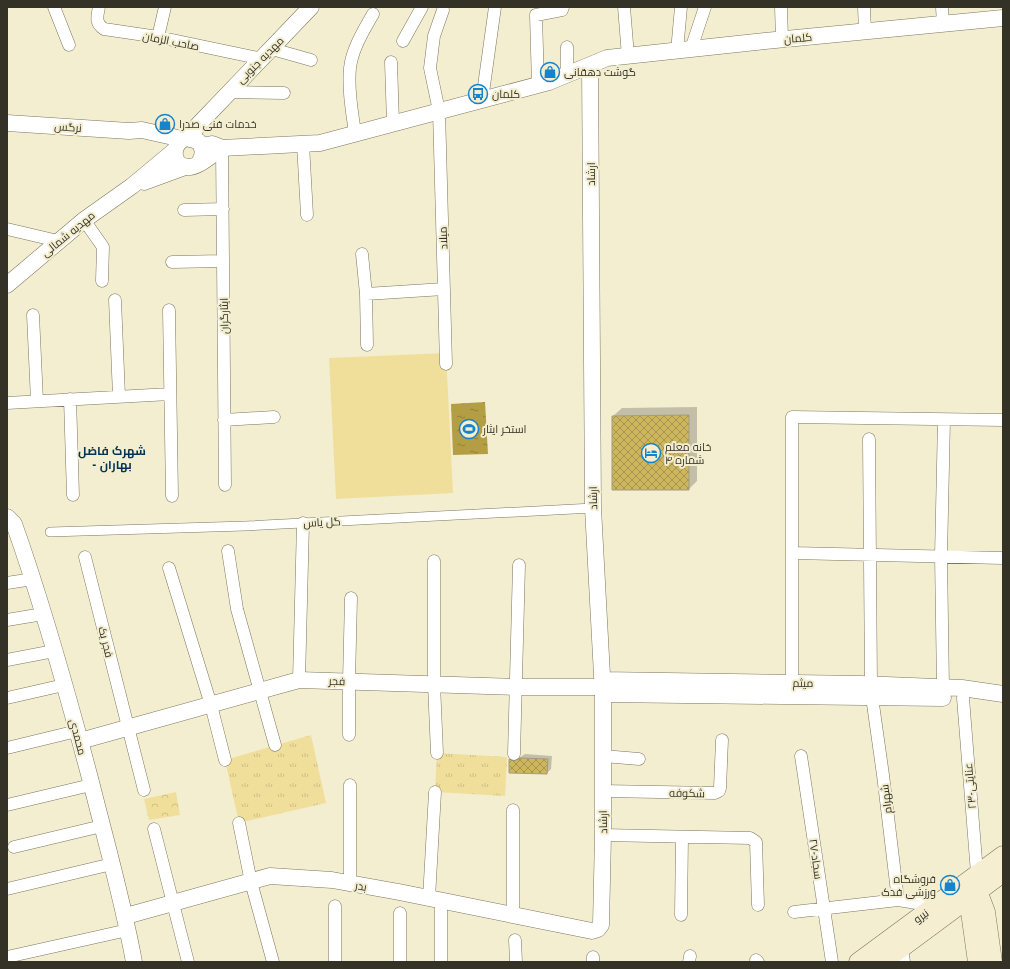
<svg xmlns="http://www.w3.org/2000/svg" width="1010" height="969" viewBox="0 0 1010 969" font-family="Helvetica,Cairo,sans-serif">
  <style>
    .grass { fill: url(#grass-tufts) }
    .forest { fill: url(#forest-crowns) }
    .pitch { fill: #f0df9b }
    .water { fill: url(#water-ripples) }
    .shadow { fill: #0003 }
    .building { fill: url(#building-cross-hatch); stroke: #a39c81 }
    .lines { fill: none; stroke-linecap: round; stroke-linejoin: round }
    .pedestrian-casing { stroke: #7c765c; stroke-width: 10 }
    .minor-casing { stroke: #7c765c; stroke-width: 13 }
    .tertiary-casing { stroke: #7c765c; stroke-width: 17 }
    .secondary-casing { stroke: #7c765c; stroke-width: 19 }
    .pedestrian { stroke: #fff; stroke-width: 9 }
    .minor { stroke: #fff; stroke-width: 12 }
    .tertiary { stroke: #fff; stroke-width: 16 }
    .secondary { stroke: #f5eed0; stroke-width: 18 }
    .labels { text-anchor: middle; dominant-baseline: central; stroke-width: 4; stroke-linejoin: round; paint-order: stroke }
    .street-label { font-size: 11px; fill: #343126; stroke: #f4eed1 }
    .poi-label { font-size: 11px; fill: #343126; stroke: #f4eed1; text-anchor: start }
    .neighbourhood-label { font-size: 12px; font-weight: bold; fill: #003356; stroke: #f4eed1 }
  </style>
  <defs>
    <pattern id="grass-tufts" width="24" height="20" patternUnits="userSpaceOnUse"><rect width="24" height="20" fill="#f0df9b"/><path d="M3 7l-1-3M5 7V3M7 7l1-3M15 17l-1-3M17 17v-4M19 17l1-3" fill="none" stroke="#cec085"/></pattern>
    <pattern id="forest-crowns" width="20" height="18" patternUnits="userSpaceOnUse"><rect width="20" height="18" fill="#f0df9b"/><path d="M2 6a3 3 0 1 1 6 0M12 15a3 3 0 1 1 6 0" fill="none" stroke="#cec085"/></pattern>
    <pattern id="water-ripples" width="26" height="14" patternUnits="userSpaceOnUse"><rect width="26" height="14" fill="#b39e44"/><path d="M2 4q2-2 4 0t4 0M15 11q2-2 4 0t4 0" fill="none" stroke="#928139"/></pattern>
    <pattern id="building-cross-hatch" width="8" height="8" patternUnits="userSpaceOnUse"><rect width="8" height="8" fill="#cdb75e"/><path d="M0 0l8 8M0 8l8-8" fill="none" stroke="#a7954d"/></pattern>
  </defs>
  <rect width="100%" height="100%" fill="#f4eed1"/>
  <!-- grass -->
  <path class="grass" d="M 311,735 L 326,803 L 239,823 L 225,760 Z
    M 437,753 L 507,757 L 505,796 L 435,792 Z"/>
  <!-- forest -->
  <path class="forest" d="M 176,792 L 180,815 L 149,820 L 144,799 Z"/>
  <!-- pitch -->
  <path class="pitch" d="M 446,353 L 453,493 L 336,499 L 329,358 Z"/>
  <!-- water -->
  <path class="water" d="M 485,402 L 488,454 L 453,455 L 451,404 Z"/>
  <!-- shadow -->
  <path class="shadow" d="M 697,407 L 697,481 L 689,489 L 613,416 L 622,408 Z
    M 525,754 L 552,756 L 551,769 L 547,773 L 510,760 L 514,756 L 519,758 Z"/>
  <!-- building -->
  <path class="building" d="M 689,415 L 689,490 L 612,490 L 612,416 Z
    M 520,758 L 548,759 L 547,774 L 509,773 L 509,759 L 514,761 Z"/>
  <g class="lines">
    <!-- pedestrian casing -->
    <g class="pedestrian-casing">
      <path id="pedestrian" d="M 50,532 L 245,526 L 593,508"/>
    </g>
    <!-- minor casing -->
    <g class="minor-casing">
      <path id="minor" d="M 54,7 L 69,45
        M 99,7 C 97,17 95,23 104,29 L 158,37 L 263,59
        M 624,7 L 628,56
        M 781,7 L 782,39
        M 864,7 L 865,32
        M 942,7 L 943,24
        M 443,10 L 434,36 L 430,68 L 439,111 L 446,364
        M 158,37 L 165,7
        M 403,41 L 422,7
        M 272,49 L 311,60
        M 691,49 L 705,7
        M 677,51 L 681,7
        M 391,62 L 393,123
        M 567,75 L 567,47
        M 538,85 L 536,15 L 562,10 L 563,7
        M 229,92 L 284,93
        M 482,100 L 495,7
        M 355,133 C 352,112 348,89 350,68 C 352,49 364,30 373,14
        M 303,144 L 307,215
        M 222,148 L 225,485
        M 184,210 L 223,209
        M 84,220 L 103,247 L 102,281
        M 7,229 L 58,241
        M 362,254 L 366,294 L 367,345
        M 172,262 L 223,261
        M 366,294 L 444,289
        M 115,300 L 119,396
        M 169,310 L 172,496
        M 33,315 L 37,401
        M 70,399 L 73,495
        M 7,403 L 170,394
        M 224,420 L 274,417
        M 869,439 L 871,685
        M 228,551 L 237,609 L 275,745
        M 793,553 L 1003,558
        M 85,557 L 144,790
        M 434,561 L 434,684 L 437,753
        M 169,568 L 211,705 L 225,760
        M 7,583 L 33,579
        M 7,620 L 43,614
        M 7,660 L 54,651
        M 299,680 L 303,523
        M 792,683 L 792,417 L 1003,420
        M 943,688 L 941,556 L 944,420
        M 872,697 L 883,775 L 898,900
        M 7,698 L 64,685
        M 963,698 L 977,873
        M 349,735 L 349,681 L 351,598
        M 7,748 L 77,731
        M 514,754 L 519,565
        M 603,756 L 639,759
        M 801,756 L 832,962
        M 603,791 L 715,793 L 719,791 L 720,788 L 722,740
        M 7,805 L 91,785
        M 513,810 L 513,914
        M 239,823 L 251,882 L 273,962
        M 154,829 L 188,962
        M 603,835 L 750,838 L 756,842 L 758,905
        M 14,847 L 102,826
        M 350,884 L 350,785
        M 7,889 L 112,864
        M 429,898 L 435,792
        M 441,901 L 441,962
        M 794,912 L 898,900 L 935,906
        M 681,915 L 682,837
        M 515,940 L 516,962
        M 902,949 L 904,962
        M 7,957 L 128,930
        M 593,957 L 593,962
        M 756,960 L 758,962
        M 335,962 L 335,906
        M 400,962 L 400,913
        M 689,962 L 690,956"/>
    </g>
    <!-- tertiary casing -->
    <g class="tertiary-casing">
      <path id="tertiary" d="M 7,123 L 129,131 L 142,130 L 182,139
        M 190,138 L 198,125 L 311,7
        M 202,146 L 212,144 L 222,148 L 320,143 L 549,82 L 607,58 L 765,41 L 1003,18
        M 199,163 C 204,155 204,148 198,141 L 186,138 C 170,144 171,168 190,167 C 200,166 213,154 222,148
        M 144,182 L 185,167
        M 7,285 L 84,220 L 132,186 L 174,151
        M 7,517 L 14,524 C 44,608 68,695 91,782 C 106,842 123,901 134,962
        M 602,680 L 861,684 L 962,688 L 1003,694
        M 603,694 L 943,698
        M 80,741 L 299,680 L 516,687 L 603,687
        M 126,916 L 270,876 L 332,880 L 399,892 L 592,931 L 598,929 L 601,925 L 603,835 L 603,694 L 593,508 L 590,65"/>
    </g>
    <!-- secondary casing -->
    <g class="secondary-casing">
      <path id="secondary" d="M 978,880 L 978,891 L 986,912 L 993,962
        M 858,962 L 1003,855
        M 883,962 L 1003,873
        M 977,962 L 970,912 L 978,891"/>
    </g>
    <!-- pedestrian -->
    <use href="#pedestrian" class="pedestrian"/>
    <!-- minor -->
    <use href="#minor" class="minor"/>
    <!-- tertiary -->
    <use href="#tertiary" class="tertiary"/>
    <!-- secondary -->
    <use href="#secondary" class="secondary"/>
  </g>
  <!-- icons -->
  <defs>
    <g id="shop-ring" transform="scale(1)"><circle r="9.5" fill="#f4eed1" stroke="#1783cd" stroke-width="1.5"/><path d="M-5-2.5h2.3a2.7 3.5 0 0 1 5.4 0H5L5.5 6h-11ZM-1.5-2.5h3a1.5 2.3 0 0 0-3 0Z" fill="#1783cd"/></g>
    <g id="bus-ring" transform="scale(1)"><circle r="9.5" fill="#f4eed1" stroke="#1783cd" stroke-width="1.5"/><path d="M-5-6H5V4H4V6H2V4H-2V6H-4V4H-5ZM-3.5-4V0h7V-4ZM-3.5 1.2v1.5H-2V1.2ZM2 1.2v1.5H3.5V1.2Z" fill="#1783cd"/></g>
    <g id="stadium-ring" transform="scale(1)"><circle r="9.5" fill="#f4eed1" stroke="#1783cd" stroke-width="1.5"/><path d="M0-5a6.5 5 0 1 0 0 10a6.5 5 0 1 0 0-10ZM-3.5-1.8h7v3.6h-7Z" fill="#1783cd"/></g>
    <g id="hotel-ring" transform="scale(1)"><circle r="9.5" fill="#f4eed1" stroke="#1783cd" stroke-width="1.5"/><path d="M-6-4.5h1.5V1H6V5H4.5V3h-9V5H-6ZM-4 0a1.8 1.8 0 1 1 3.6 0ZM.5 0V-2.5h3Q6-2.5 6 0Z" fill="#1783cd"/></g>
  </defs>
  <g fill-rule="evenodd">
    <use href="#shop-ring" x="550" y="72"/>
    <use href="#bus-ring" x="478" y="94"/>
    <use href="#shop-ring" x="165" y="124"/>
    <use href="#stadium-ring" x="469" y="429"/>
    <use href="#hotel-ring" x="651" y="453"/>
    <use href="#shop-ring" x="950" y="885"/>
  </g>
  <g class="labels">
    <!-- street labels -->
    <g class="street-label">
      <text transform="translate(798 38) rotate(-5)">کلمان</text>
      <text transform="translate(171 41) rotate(11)">صاحب الزمان</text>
      <text transform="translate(260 60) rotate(-45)">مهدیه جنوبی</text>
      <text transform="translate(68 127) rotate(4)">نرگس</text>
      <text transform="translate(591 174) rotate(-90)">ارشاد</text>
      <text transform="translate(68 234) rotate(-39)">مهدیه شمالی</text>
      <text transform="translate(443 238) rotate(-92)">میلاد</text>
      <text transform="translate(224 316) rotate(-91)">ایثارگران</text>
      <text transform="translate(593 498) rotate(-91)">ارشاد</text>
      <text transform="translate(322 522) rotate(-3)">گل یاس</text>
      <text transform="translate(106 642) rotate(76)">فجر یک</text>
      <text transform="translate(337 681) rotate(2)">فجر</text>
      <text transform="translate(803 683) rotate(1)">میثم</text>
      <text transform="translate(78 737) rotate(75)">محمدی</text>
      <text transform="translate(970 786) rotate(-95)">۲۳-عنایتی</text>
      <text transform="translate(687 793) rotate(1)">شکوفه</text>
      <text transform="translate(886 799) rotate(-97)">شهرام</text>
      <text transform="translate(603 822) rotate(-91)">ارشاد</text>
      <text transform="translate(816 859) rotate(82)">۲۷-سجاد</text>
      <text transform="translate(361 886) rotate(9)">بدر</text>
      <text transform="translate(921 916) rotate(-36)">نیرو</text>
    </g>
    <!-- poi labels -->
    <g class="poi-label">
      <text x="564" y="72">گوشت دهقانی</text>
      <text x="492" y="94">کلمان</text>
      <text x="179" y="124">خدمات فنی صدرا</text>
      <text x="483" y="429">استخر ایثار</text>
      <text x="665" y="447">خانه معلم<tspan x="665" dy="13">شماره ۴</tspan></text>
      <text x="936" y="879" text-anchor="end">فروشگاه<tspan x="936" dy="13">ورزشی فدک</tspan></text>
    </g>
    <!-- neighbourhood labels -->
    <g class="neighbourhood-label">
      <text x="112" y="451">شهرک فاضل<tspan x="112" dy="14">- بهاران</tspan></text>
    </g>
  </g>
  <!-- border -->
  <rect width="1010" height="969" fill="none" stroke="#343126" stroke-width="16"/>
</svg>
